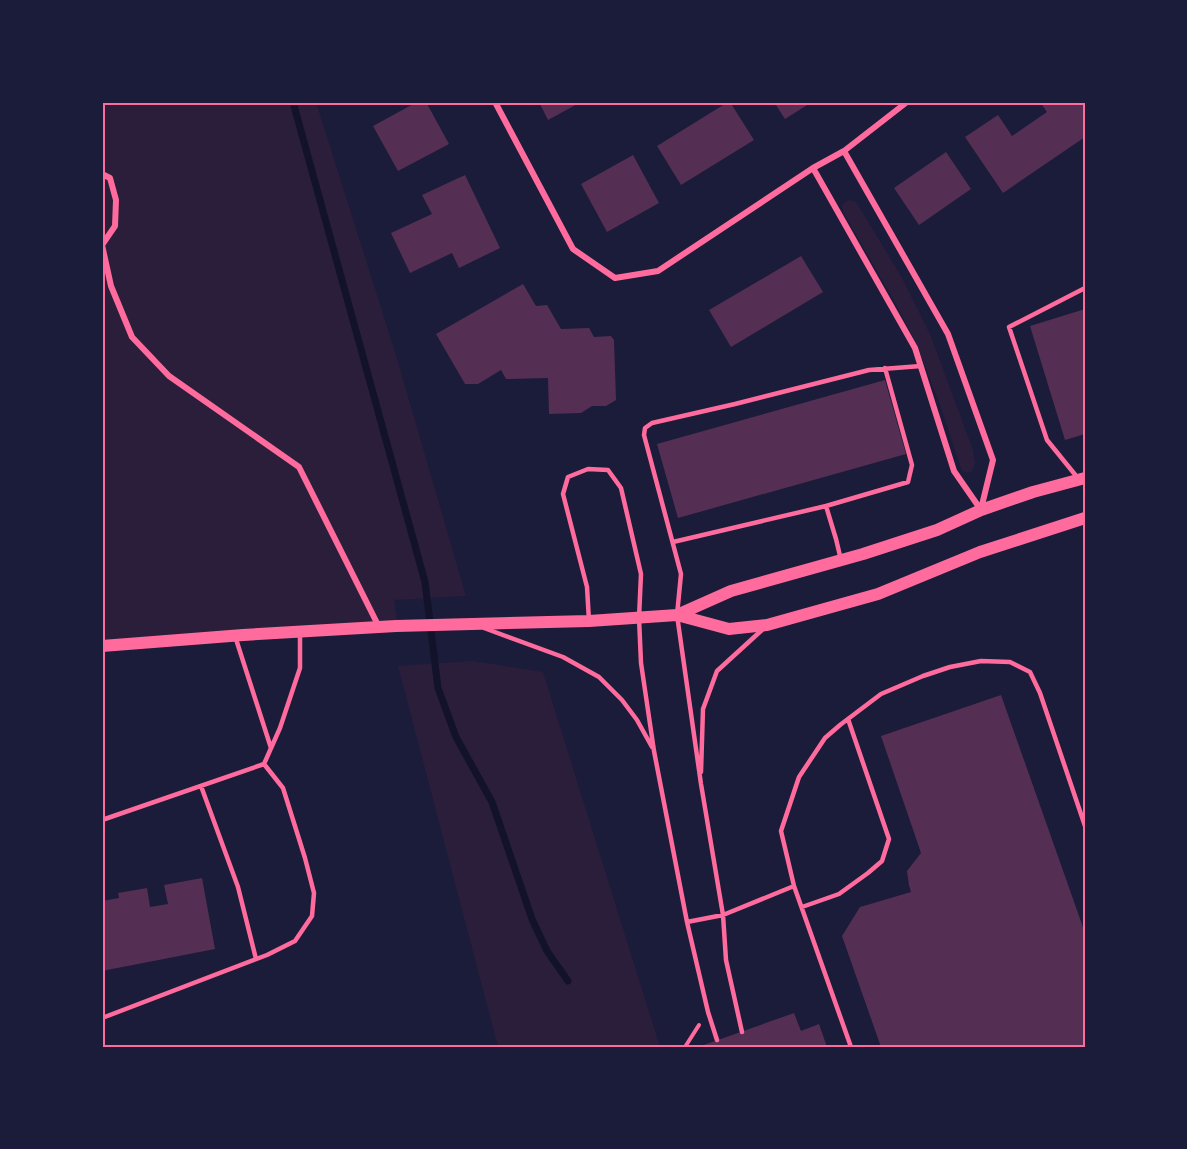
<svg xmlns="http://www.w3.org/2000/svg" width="1187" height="1149" viewBox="0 0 1187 1149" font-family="Poppins,sans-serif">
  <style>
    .green { fill: #2a1e3b }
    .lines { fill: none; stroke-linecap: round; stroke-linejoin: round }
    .stream { stroke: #12122b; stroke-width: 7 }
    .building { fill: #542f53 }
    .path { stroke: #ff6b9d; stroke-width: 4 }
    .service { stroke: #ff6b9d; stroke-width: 4.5 }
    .minor { stroke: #ff6b9d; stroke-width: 6 }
    .secondary { stroke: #ff6b9d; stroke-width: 12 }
    .neatline { fill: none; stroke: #ff6b9d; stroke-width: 2 }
  </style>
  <rect width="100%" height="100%" fill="#1b1b3a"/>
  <!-- green -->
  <path class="green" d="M 102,102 L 316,102 L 396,355 L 466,596 L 394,600 L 398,627 L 102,646 Z
    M 848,200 L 854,201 L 858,205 L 901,276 L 930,334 L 973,450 L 975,463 L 972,471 L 968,473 L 962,471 L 940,405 L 916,343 L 897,306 L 843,212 L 842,205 Z
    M 473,661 L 543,672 L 660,1047 L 498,1047 L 398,666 Z"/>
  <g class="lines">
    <!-- stream -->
    <path class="stream" d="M 293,102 L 425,582 L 438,688 L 456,737 L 492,802 L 532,919 L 547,951 L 568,981"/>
  </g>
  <!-- building -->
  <path class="building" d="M 417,102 L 426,102 L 449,144 L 398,171 L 373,126 Z
    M 539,102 L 581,102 L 548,120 Z
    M 728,102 L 730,102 L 754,140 L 681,185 L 657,146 Z
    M 774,102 L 812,102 L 785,119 Z
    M 1040,102 L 1085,102 L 1085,137 L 1003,193 L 965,137 L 998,115 L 1012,136 L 1047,112 Z
    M 946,152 L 971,189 L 919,225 L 894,188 Z
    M 633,155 L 659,203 L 607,232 L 581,184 Z
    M 465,175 L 500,248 L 459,268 L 452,253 L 410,273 L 391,233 L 432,214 L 422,195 Z
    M 801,256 L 823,292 L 731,347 L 709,310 Z
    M 523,284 L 536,306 L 547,305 L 561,329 L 589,328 L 594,337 L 611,336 L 614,340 L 616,400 L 606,406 L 592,406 L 581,413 L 549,414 L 548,378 L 506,379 L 501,370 L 478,384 L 465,384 L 436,334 Z
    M 1085,309 L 1085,434 L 1065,440 L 1030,326 Z
    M 885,380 L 906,454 L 678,518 L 657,444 Z
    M 1001,695 L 1084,930 L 1085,929 L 1085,1047 L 881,1047 L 842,936 L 860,907 L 911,892 L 909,885 L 907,871 L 921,853 L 881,736 Z
    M 202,878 L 215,949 L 102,971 L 102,901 L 119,898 L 118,893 L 147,888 L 150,907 L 168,904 L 164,885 Z
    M 794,1013 L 801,1031 L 819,1024 L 827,1047 L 698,1047 Z"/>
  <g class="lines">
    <!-- path -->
    <path class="path" d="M 685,1047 L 699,1025"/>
    <!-- service -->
    <path class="service" d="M 1077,477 L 1047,440 L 1009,327 L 1085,288
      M 826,506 L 908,482 L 912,465 L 885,368
      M 673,542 L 826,506 L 836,539 L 841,560
      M 589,621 L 587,587 L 563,494 L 568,477 L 588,469 L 608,470 L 621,488 L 641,574 L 639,618 L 641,663 L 654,751 L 687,922 L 708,1012 L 717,1040
      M 484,628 L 563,657 L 599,677 L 622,700 L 637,720 L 652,747
      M 235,636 L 271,748
      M 701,772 L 703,709 L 717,671 L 763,629
      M 201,786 L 238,887 L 256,959
      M 102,820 L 264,764 L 280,728 L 300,668 L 300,633
      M 802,907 L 839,894 L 868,873 L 882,861 L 889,839 L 848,719
      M 687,922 L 723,915 L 794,886
      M 102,1018 L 267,955 L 295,941 L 312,916 L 314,893 L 305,858 L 283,788 L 264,764
      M 742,1032 L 726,960 L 723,915 L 701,784 L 677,615 L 681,574 L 644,435 L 645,428 L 652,423 L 735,404 L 869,370 L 921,366
      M 851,1047 L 794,886 L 781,831 L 799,777 L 825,738 L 840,725 L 881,694 L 923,676 L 950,667 L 981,661 L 1010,662 L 1030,672 L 1040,693 L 1085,826"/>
    <!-- minor -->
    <path class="minor" d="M 495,102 L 573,249 L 615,278 L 658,271 L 813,168 L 844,151 L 907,102
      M 844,151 L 948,334 L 993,460 L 981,509
      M 813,168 L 915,348 L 954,471 L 981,510
      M 102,174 L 110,178 L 116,200 L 115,226 L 102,245
      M 102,245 L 111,286 L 132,337 L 169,376 L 299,467 L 379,627"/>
    <!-- secondary -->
    <path class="secondary" d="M 677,615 L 729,629 L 767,625 L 878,594 L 980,552 L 1085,518
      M 102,646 L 243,635 L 396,626 L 589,621 L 677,615 L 731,591 L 863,554 L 937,530 L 981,510 L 1033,492 L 1085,478"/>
  </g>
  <!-- border -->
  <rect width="1187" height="1149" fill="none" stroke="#1b1b3a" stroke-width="207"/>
  <rect x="104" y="104" width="980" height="942" class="neatline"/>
</svg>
